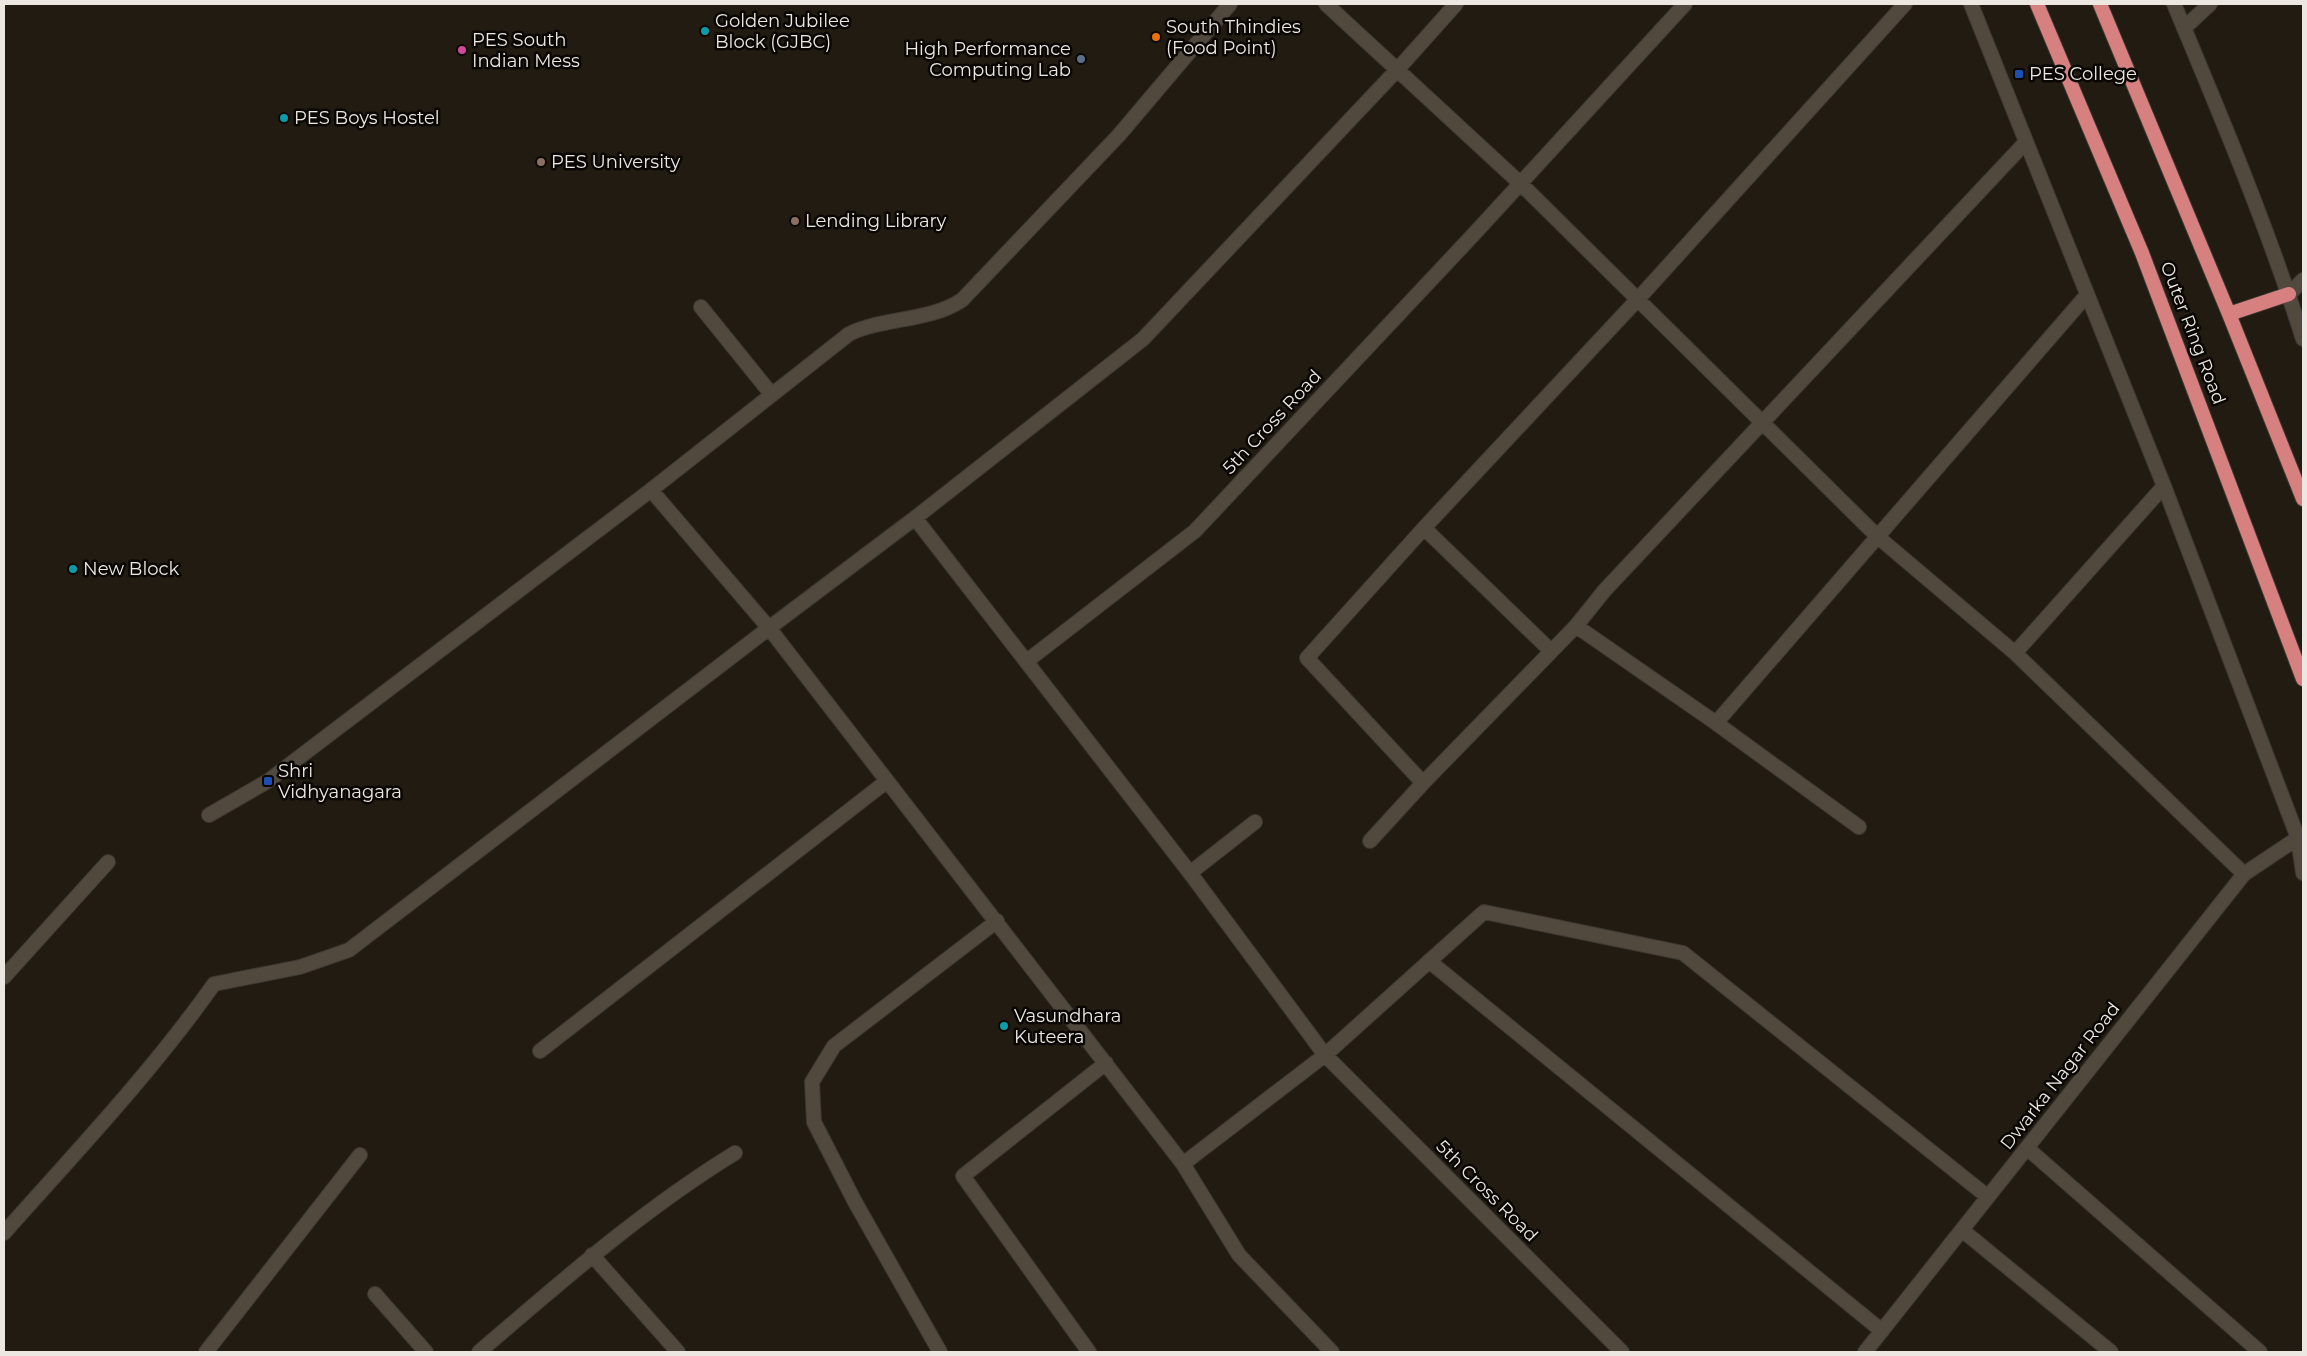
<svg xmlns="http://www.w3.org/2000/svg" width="2307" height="1356" viewBox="0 0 2307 1356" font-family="Montserrat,sans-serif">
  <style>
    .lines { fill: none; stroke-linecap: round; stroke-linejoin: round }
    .minor-casing { stroke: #3c3832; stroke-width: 16 }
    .tertiary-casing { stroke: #3c3832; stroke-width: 16 }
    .trunk-casing { stroke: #3c3832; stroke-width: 16 }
    .minor { stroke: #51493e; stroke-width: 14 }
    .tertiary { stroke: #51493e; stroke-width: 14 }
    .trunk { stroke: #d6817f; stroke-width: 14 }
    .culture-dot { fill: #0f9aa8; stroke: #090604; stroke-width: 2 }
    .food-dot { fill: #e8710a; stroke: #090604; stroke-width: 2 }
    .hotel-dot { fill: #d1479c; stroke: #090604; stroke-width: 2 }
    .service-dot { fill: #5c6f8a; stroke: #090604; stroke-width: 2 }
    .transit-dot { fill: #1a4fb4; stroke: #090604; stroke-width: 2 }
    .education-dot { fill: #8d6e63; stroke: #090604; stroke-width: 2 }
    .labels { text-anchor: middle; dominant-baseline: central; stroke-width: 5; stroke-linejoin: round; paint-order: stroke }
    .poi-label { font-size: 18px; fill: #ece7e0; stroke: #090604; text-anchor: start }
    .street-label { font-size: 18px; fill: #ece7e0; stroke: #090604 }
  </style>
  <rect width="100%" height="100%" fill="#221b11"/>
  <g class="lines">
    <!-- minor casing -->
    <g class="minor-casing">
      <path id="minor" d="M 1326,4 L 1521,184 L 1878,537 L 2015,653 L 2244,874
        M 2184,28 L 2210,4
        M 2289,294 L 2303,280
        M 701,307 L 772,395
        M 651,490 L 849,334 C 884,317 929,322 962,300 L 1119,135 L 1230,4
        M 915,518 L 1143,339 L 1397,70 L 1456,4
        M 1424,528 L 1551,651
        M 1576,626 L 1716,723 L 1859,827
        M 2015,653 L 2164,486
        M 1027,661 L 1195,531 L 1474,234 L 1685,4
        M 1716,723 L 2086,296
        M 1423,783 L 1307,658 L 1424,528 L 1638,299 L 1905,4
        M 1370,841 L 1423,783 L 1576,626 L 1604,591 L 2025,143
        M 1190,873 L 1255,822
        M 1429,961 L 1882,1331
        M 4,977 L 108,862
        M 540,1051 L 887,781
        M 2027,1148 L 2260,1352
        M 1183,1164 L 1239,1255 L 1332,1352
        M 1962,1230 L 2111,1352
        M 4,1233 C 76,1152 151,1073 214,984 L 300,967 L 349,950 L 769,628 L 651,490 L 268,781 L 209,815
        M 592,1255 L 678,1352
        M 375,1294 L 426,1352
        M 206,1352 L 360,1155
        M 479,1352 C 561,1282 642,1210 735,1153
        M 940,1352 L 855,1202 L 814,1122 L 812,1082 L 834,1046 L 997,921
        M 1089,1352 L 963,1176 L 1106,1063
        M 1622,1352 L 1325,1055 L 1190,873 L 915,518 L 769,628 L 1183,1164 L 1325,1055 L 1484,912 L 1683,953 L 1988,1197
        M 1865,1352 L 2244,874 L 2298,838 L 2303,873"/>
    </g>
    <!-- tertiary casing -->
    <g class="tertiary-casing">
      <path id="tertiary" d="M 1971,4 L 2164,486 L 2298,838 L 2303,836
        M 2174,4 C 2220,114 2267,225 2303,339"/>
    </g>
    <!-- trunk casing -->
    <g class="trunk-casing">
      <path id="trunk" d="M 2037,4 L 2142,253 L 2303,679
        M 2100,4 L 2229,314 L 2303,499
        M 2229,314 L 2289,294"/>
    </g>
    <!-- minor -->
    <use href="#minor" class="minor"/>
    <!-- tertiary -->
    <use href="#tertiary" class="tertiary"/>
    <!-- trunk -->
    <use href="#trunk" class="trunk"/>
  </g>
  <!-- markers -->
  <g class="culture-dot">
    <circle cx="705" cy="31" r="5"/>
    <circle cx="284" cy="118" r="5"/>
    <circle cx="73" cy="569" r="5"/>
    <circle cx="1004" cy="1026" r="5"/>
  </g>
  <circle class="food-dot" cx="1156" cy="37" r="5"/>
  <circle class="hotel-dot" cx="462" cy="50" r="5"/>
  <circle class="service-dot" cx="1081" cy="59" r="5"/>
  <g class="transit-dot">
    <rect x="2014" y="69" width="10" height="10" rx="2.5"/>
    <rect x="263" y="776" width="10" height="10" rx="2.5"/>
  </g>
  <g class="education-dot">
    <circle cx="541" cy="162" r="5"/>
    <circle cx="795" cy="221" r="5"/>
  </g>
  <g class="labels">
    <!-- poi labels -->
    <g class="poi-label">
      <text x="715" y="21">Golden Jubilee<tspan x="715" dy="21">Block (GJBC)</tspan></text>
      <text x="1166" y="27">South Thindies<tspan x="1166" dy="21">(Food Point)</tspan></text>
      <text x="472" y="40">PES South<tspan x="472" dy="21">Indian Mess</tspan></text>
      <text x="1071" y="49" text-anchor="end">High Performance<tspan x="1071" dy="21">Computing Lab</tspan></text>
      <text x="2029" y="74">PES College</text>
      <text x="294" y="118">PES Boys Hostel</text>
      <text x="551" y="162">PES University</text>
      <text x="805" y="221">Lending Library</text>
      <text x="83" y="569">New Block</text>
      <text x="278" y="771">Shri<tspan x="278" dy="21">Vidhyanagara</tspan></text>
      <text x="1014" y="1016">Vasundhara<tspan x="1014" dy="21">Kuteera</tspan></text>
    </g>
    <!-- street labels -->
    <g class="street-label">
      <text transform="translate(2193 333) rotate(69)">Outer Ring Road</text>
      <text transform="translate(1272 422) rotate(-47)">5th Cross Road</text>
      <text transform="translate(2060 1076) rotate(-52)">Dwarka Nagar Road</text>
      <text transform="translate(1487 1191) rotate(45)">5th Cross Road</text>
    </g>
  </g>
  <!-- border -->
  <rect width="2307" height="1356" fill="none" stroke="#ece7e0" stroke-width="10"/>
</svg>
